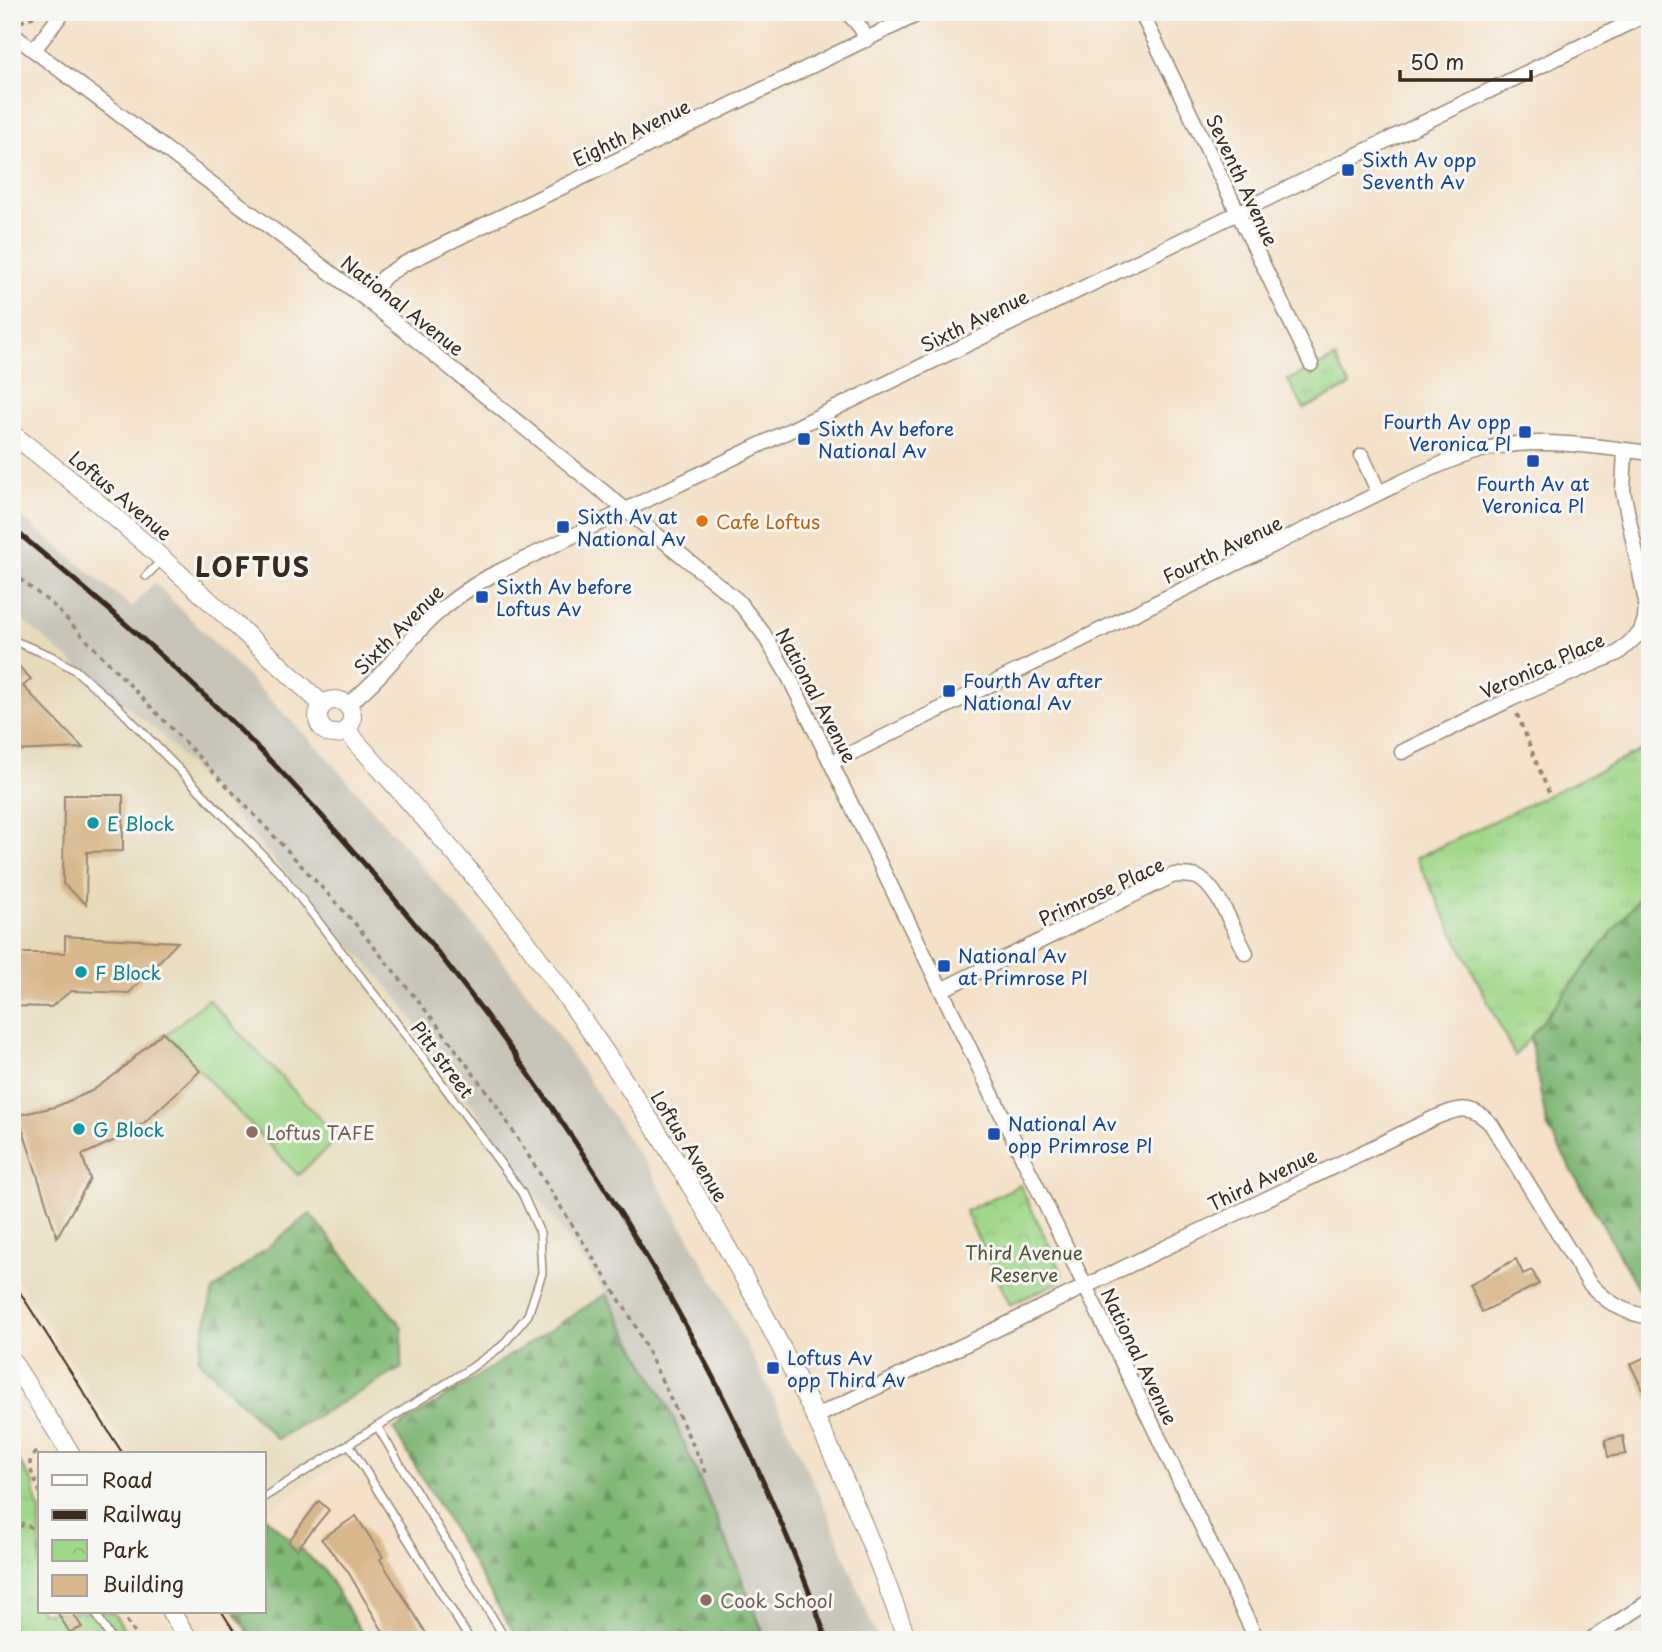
<svg xmlns="http://www.w3.org/2000/svg" width="1662" height="1652" viewBox="0 0 1662 1652" font-family="'Playpen Sans',sans-serif">
  <style>
    .built { fill: #e7daba }
    .industrial { fill: #c8c4b8 }
    .grass { fill: url(#grass-tufts); stroke: #6e8154; stroke-width: 2 }
    .forest { fill: url(#forest-firs); stroke: #5e714a; stroke-width: 2 }
    .park { fill: url(#park-crowns); stroke: #6e8154; stroke-width: 2 }
    .garden { fill: #a0d88a; stroke: #6e8154; stroke-width: 2 }
    .building { fill: #d9b78c }
    .lines { fill: none; stroke-linecap: round; stroke-linejoin: round }
    .service-casing { stroke: #988673; stroke-width: 10 }
    .minor-casing { stroke: #988673; stroke-width: 17 }
    .tertiary-casing { stroke: #988673; stroke-width: 20 }
    .path { stroke: #988673; stroke-width: 3.5; stroke-dasharray: 5 5; stroke-linecap: butt }
    .service { stroke: #fff; stroke-width: 7 }
    .minor { stroke: #fff; stroke-width: 14 }
    .tertiary { stroke: #fff; stroke-width: 18 }
    .tram { stroke: #3b2a1e; stroke-width: 2 }
    .rail { stroke: #3b2a1e; stroke-width: 5 }
    .transit-dot { fill: #1a4fb4; stroke: #f6f6f2; stroke-width: 2.5 }
    .food-dot { fill: #e8710a; stroke: #f6f6f2; stroke-width: 2.5 }
    .culture-dot { fill: #0f9aa8; stroke: #f6f6f2; stroke-width: 2.5 }
    .education-dot { fill: #8d6e63; stroke: #f6f6f2; stroke-width: 2.5 }
    .labels { text-anchor: middle; dominant-baseline: central; stroke-width: 6; stroke-linejoin: round; paint-order: stroke }
    .street-label { font-size: 19px; fill: #3b2a1e; stroke: #f6f6f2 }
    .transit-label { font-size: 19px; fill: #164399; stroke: #f6f6f2; text-anchor: start }
    .food-label { font-size: 19px; fill: #c56008; stroke: #f6f6f2; text-anchor: start }
    .culture-label { font-size: 19px; fill: #0d838f; stroke: #f6f6f2; text-anchor: start }
    .education-label { font-size: 19px; fill: #785e54; stroke: #f6f6f2; text-anchor: start }
    .park-label { font-size: 19px; fill: #545639; stroke: #f6f6f2 }
    .district-label { font-size: 26px; font-weight: bold; letter-spacing: 2px; fill: #3b2a1e; stroke: #f6f6f2 }
  </style>
  <defs>
    <pattern id="grass-tufts" width="24" height="20" patternUnits="userSpaceOnUse" patternTransform="scale(1.75)"><rect width="24" height="20" fill="#a0d88a"/><path d="M3 7l-1-3M5 7V3M7 7l1-3M15 17l-1-3M17 17v-4M19 17l1-3" fill="none" stroke="#8bba77"/></pattern>
    <pattern id="forest-firs" width="22" height="20" patternUnits="userSpaceOnUse" patternTransform="scale(1.75)"><rect width="22" height="20" fill="#80b876"/><path d="M5 1l3.5 6h-7zM16 11l3.5 6h-7z" fill="#6a9660"/></pattern>
    <pattern id="park-crowns" width="20" height="18" patternUnits="userSpaceOnUse" patternTransform="scale(1.75)"><rect width="20" height="18" fill="#a0d88a"/><path d="M2 6a3 3 0 1 1 6 0M12 15a3 3 0 1 1 6 0" fill="none" stroke="#8bba77"/></pattern>
  </defs>
  <rect width="100%" height="100%" fill="#f6f6f2"/>
  <filter id="ink" filterUnits="userSpaceOnUse"><feTurbulence type="fractalNoise" baseFrequency=".0143" numOctaves="2"/><feDisplacementMap in="SourceGraphic" scale="14" xChannelSelector="R" yChannelSelector="G"/><feConvolveMatrix kernelMatrix="1 2 1 2 8 2 1 2 1" color-interpolation-filters="sRGB"/></filter>
  <filter id="wash" filterUnits="userSpaceOnUse"><feTurbulence type="fractalNoise" baseFrequency=".00686" numOctaves="4" result="noise"/><feDisplacementMap in="SourceGraphic" scale="28" xChannelSelector="R" yChannelSelector="G"/><feGaussianBlur stdDeviation="1.57" result="paint"/><feColorMatrix in="noise" values="0 0 0 0 0 0 0 0 0 0 0 0 0 0 0 0 0 1.4 0 .05"/><feComposite in="paint" operator="in"/></filter>
  <g filter="url(#wash)">
    <rect width="100%" height="100%" fill="#f4e1c8"/>
    <!-- built -->
    <path class="built" d="M 12,612 L 163,736 L 394,993 L 606,1294 L 264,1512 L 264,1454 L 130,1454 L 12,1272 Z"/>
    <!-- industrial -->
    <path class="industrial" d="M 12,510 L 132,607 L 154,583 L 161,589 L 323,753 L 480,933 L 535,1002 L 651,1172 L 717,1287 L 767,1385 L 826,1509 L 878,1640 L 766,1640 L 734,1559 L 667,1404 L 606,1294 L 394,993 L 163,736 L 12,612 Z"/>
    <!-- grass -->
    <path class="grass" d="M 1335,358 L 1350,386 L 1304,409 L 1288,380 Z
      M 1650,746 L 1650,884 L 1515,1056 L 1416,858 Z"/>
    <!-- forest -->
    <path class="forest" d="M 1650,884 L 1650,1293 L 1641,1294 L 1547,1126 L 1530,1038 Z
      M 310,1214 L 402,1327 L 402,1368 L 277,1439 L 198,1359 L 213,1290 Z
      M 606,1294 L 667,1404 L 734,1559 L 766,1640 L 518,1640 L 394,1430 Z
      M 264,1516 L 325,1571 L 366,1640 L 254,1640 L 235,1612 L 264,1612 Z"/>
    <!-- park -->
    <path class="park" d="M 1020,1185 L 1062,1272 L 1062,1278 L 1057,1283 L 1010,1305 L 965,1211 Z
      M 12,1451 L 34,1484 L 37,1507 L 40,1508 L 40,1612 L 113,1612 L 131,1640 L 12,1640 Z"/>
    <!-- garden -->
    <path class="garden" d="M 208,999 L 338,1138 L 298,1175 L 166,1035 Z"/>
    <g id="blocks">
      <!-- building -->
      <path class="building" d="M 12,659 L 31,679 L 23,686 L 83,748 L 12,751 Z
        M 64,795 L 123,795 L 123,851 L 87,852 L 86,904 L 63,884 Z
        M 65,936 L 79,937 L 178,942 L 129,993 L 71,991 L 51,1007 L 12,1006 L 12,953 L 65,953 Z
        M 163,1032 L 200,1071 L 145,1122 L 124,1136 L 82,1155 L 90,1179 L 57,1237 L 18,1115 L 55,1107 L 92,1091 L 117,1073 Z
        M 1516,1259 L 1523,1274 L 1532,1270 L 1539,1284 L 1482,1312 L 1469,1285 Z
        M 1650,1355 L 1650,1404 L 1630,1364 Z
        M 1623,1436 L 1626,1454 L 1608,1457 L 1605,1440 Z
        M 319,1501 L 329,1510 L 297,1549 L 288,1542 Z
        M 356,1516 L 383,1557 L 380,1559 L 426,1633 L 415,1640 L 388,1640 L 347,1570 L 321,1539 Z
        M 57,1612 L 72,1612 L 82,1627 L 70,1633 Z"/>
    </g>
  </g>
  <g filter="url(#ink)">
    <use href="#blocks" fill-opacity="0" stroke="#988673" stroke-width="2"/>
    <g class="lines">
      <!-- service casing -->
      <g class="service-casing">
        <path id="service" d="M 146,576 L 163,559
          M 12,640 L 51,656 L 75,670 L 117,706 L 284,877 L 424,1059 L 522,1193 L 540,1233 L 542,1273 L 528,1315 L 502,1346 L 471,1368 L 264,1497
          M 377,1426 L 506,1640
          M 349,1444 L 470,1640
          M 95,1612 L 112,1640"/>
      </g>
      <!-- minor casing -->
      <g class="minor-casing">
        <path id="minor" d="M 847,12 L 861,28 L 866,40
          M 1141,12 L 1311,364
          M 12,34 L 367,300 L 738,601 L 763,633 L 789,677 L 831,763 L 1257,1640
          M 34,50 L 63,12
          M 367,300 L 385,276 L 402,265 L 922,12
          M 1362,456 L 1379,493
          M 347,705 C 379,681 403,646 432,618 C 450,601 469,588 490,576 L 1637,19 L 1650,15
          M 1402,752 L 1511,699 L 1618,653 L 1640,633 L 1645,619 L 1646,602 L 1623,491 L 1625,450
          M 831,763 L 1379,493 C 1408,479 1438,464 1468,454 C 1526,434 1591,446 1650,453
          M 941,990 L 1174,875 C 1182,875 1190,875 1197,877 C 1218,886 1235,933 1246,953
          M 817,1416 L 1434,1118 C 1459,1108 1471,1103 1491,1124 L 1589,1283 C 1606,1302 1624,1313 1650,1317
          M 1590,1640 L 1650,1601"/>
      </g>
      <!-- tertiary casing -->
      <g class="tertiary-casing">
        <path id="tertiary" d="M 12,434 C 122,518 222,612 323,705
          M318 717a17 17 0 1 1 34 0a17 17 0 1 1-34 0Z
          M 346,730 C 407,800 472,869 528,944 C 686,1157 820,1389 907,1640
          M 12,1361 L 71,1454
          M 171,1612 L 189,1640"/>
      </g>
      <!-- path -->
      <path class="path" d="M 12,16 L 20,22 L 33,17 L 37,12
        M 12,573 L 53,605 L 245,805 L 352,920 L 440,1028 L 497,1106 L 633,1321 L 707,1474
        M 1517,714 L 1550,796
        M 36,1452 C 22,1464 36,1478 40,1493
        M 12,1494 L 12,1501
        M 14,1528 L 19,1531 L 23,1523 L 40,1532
        M 121,1612 L 139,1640"/>
      <!-- service -->
      <use href="#service" class="service"/>
      <!-- minor -->
      <use href="#minor" class="minor"/>
      <!-- tertiary -->
      <use href="#tertiary" class="tertiary"/>
      <!-- tram -->
      <path class="tram" d="M 12,1280 L 123,1454
        M 222,1612 L 240,1640"/>
      <!-- rail -->
      <path class="rail" d="M 12,528 C 108,607 202,688 287,778 C 518,1024 713,1321 827,1640"/>
    </g>
  </g>
  <!-- markers -->
  <g class="transit-dot">
    <rect x="1341" y="163" width="14" height="14" rx="3.5"/>
    <rect x="1518" y="425" width="14" height="14" rx="3.5"/>
    <rect x="797" y="432" width="14" height="14" rx="3.5"/>
    <rect x="1526" y="454" width="14" height="14" rx="3.5"/>
    <rect x="556" y="520" width="14" height="14" rx="3.5"/>
    <rect x="475" y="590" width="14" height="14" rx="3.5"/>
    <rect x="942" y="684" width="14" height="14" rx="3.5"/>
    <rect x="937" y="959" width="14" height="14" rx="3.5"/>
    <rect x="987" y="1127" width="14" height="14" rx="3.5"/>
    <rect x="766" y="1361" width="14" height="14" rx="3.5"/>
  </g>
  <circle class="food-dot" cx="702" cy="521" r="7"/>
  <g class="culture-dot">
    <circle cx="93" cy="823" r="7"/>
    <circle cx="81" cy="972" r="7"/>
    <circle cx="79" cy="1129" r="7"/>
  </g>
  <g class="education-dot">
    <circle cx="252" cy="1132" r="7"/>
    <circle cx="706" cy="1600" r="7"/>
  </g>
  <g class="labels">
    <!-- street labels -->
    <g class="street-label">
      <text transform="translate(631 132) rotate(-26)">Eighth Avenue</text>
      <text transform="translate(1243 180) rotate(65)">Seventh Avenue</text>
      <text transform="translate(403 305) rotate(38)">National Avenue</text>
      <text transform="translate(974 320) rotate(-26)">Sixth Avenue</text>
      <text transform="translate(121 495) rotate(40)">Loftus Avenue</text>
      <text transform="translate(1222 549) rotate(-26)">Fourth Avenue</text>
      <text transform="translate(398 629) rotate(-45)">Sixth Avenue</text>
      <text transform="translate(1542 665) rotate(-24)">Veronica Place</text>
      <text transform="translate(817 695) rotate(62)">National Avenue</text>
      <text transform="translate(1101 891) rotate(-25)">Primrose Place</text>
      <text transform="translate(443 1059) rotate(53)">Pitt street</text>
      <text transform="translate(690 1146) rotate(58)">Loftus Avenue</text>
      <text transform="translate(1262 1179) rotate(-26)">Third Avenue</text>
      <text transform="translate(1140 1356) rotate(64)">National Avenue</text>
    </g>
    <!-- transit labels -->
    <g class="transit-label">
      <text x="1362" y="159">Sixth Av opp<tspan x="1362" dy="22">Seventh Av</tspan></text>
      <text x="1511" y="421" text-anchor="end">Fourth Av opp<tspan x="1511" dy="22">Veronica Pl</tspan></text>
      <text x="818" y="428">Sixth Av before<tspan x="818" dy="22">National Av</tspan></text>
      <text x="1533" y="483" text-anchor="middle">Fourth Av at<tspan x="1533" dy="22">Veronica Pl</tspan></text>
      <text x="577" y="516">Sixth Av at<tspan x="577" dy="22">National Av</tspan></text>
      <text x="496" y="586">Sixth Av before<tspan x="496" dy="22">Loftus Av</tspan></text>
      <text x="963" y="680">Fourth Av after<tspan x="963" dy="22">National Av</tspan></text>
      <text x="958" y="955">National Av<tspan x="958" dy="22">at Primrose Pl</tspan></text>
      <text x="1008" y="1123">National Av<tspan x="1008" dy="22">opp Primrose Pl</tspan></text>
      <text x="787" y="1357">Loftus Av<tspan x="787" dy="22">opp Third Av</tspan></text>
    </g>
    <!-- food labels -->
    <g class="food-label">
      <text x="716" y="521">Cafe Loftus</text>
    </g>
    <!-- culture labels -->
    <g class="culture-label">
      <text x="107" y="823">E Block</text>
      <text x="95" y="972">F Block</text>
      <text x="93" y="1129">G Block</text>
    </g>
    <!-- education labels -->
    <g class="education-label">
      <text x="266" y="1132">Loftus TAFE</text>
      <text x="720" y="1600">Cook School</text>
    </g>
    <!-- park labels -->
    <g class="park-label">
      <text x="1024" y="1252">Third Avenue<tspan x="1024" dy="22">Reserve</tspan></text>
    </g>
    <!-- district labels -->
    <g class="district-label">
      <text x="253" y="566">LOFTUS</text>
    </g>
  </g>
  <!-- margin -->
  <rect width="1662" height="1652" fill="none" stroke="#f6f6f2" stroke-width="42"/>
  <!-- legend -->
  <rect x="38" y="1452" width="228" height="161" fill="#f6f6f2" stroke="#aba49d" stroke-width="2"/>
  <rect x="52" y="1475" width="35" height="10" fill="#ffffff" stroke="#aba49d" stroke-width="2"/>
  <text x="102" y="1488" font-size="21" fill="#3b2a1e">Road</text>
  <rect x="52" y="1510" width="35" height="10" fill="#3b2a1e" stroke="#aba49d" stroke-width="2"/>
  <text x="102" y="1522" font-size="21" fill="#3b2a1e">Railway</text>
  <rect x="52" y="1540" width="35" height="21" fill="url(#park-crowns)" stroke="#aba49d" stroke-width="2"/>
  <text x="102" y="1558" font-size="21" fill="#3b2a1e">Park</text>
  <rect x="52" y="1575" width="35" height="21" fill="#d9b78c" stroke="#aba49d" stroke-width="2"/>
  <text x="102" y="1592" font-size="21" fill="#3b2a1e">Building</text>
  <!-- scale -->
  <path d="M1400 70v10h131v-10" fill="none" stroke="#3b2a1e" stroke-width="3.5"/>
  <text x="1410" y="70" font-size="21" fill="#3b2a1e" stroke="#f6f6f2" stroke-width="5" paint-order="stroke">50 m</text>
</svg>
